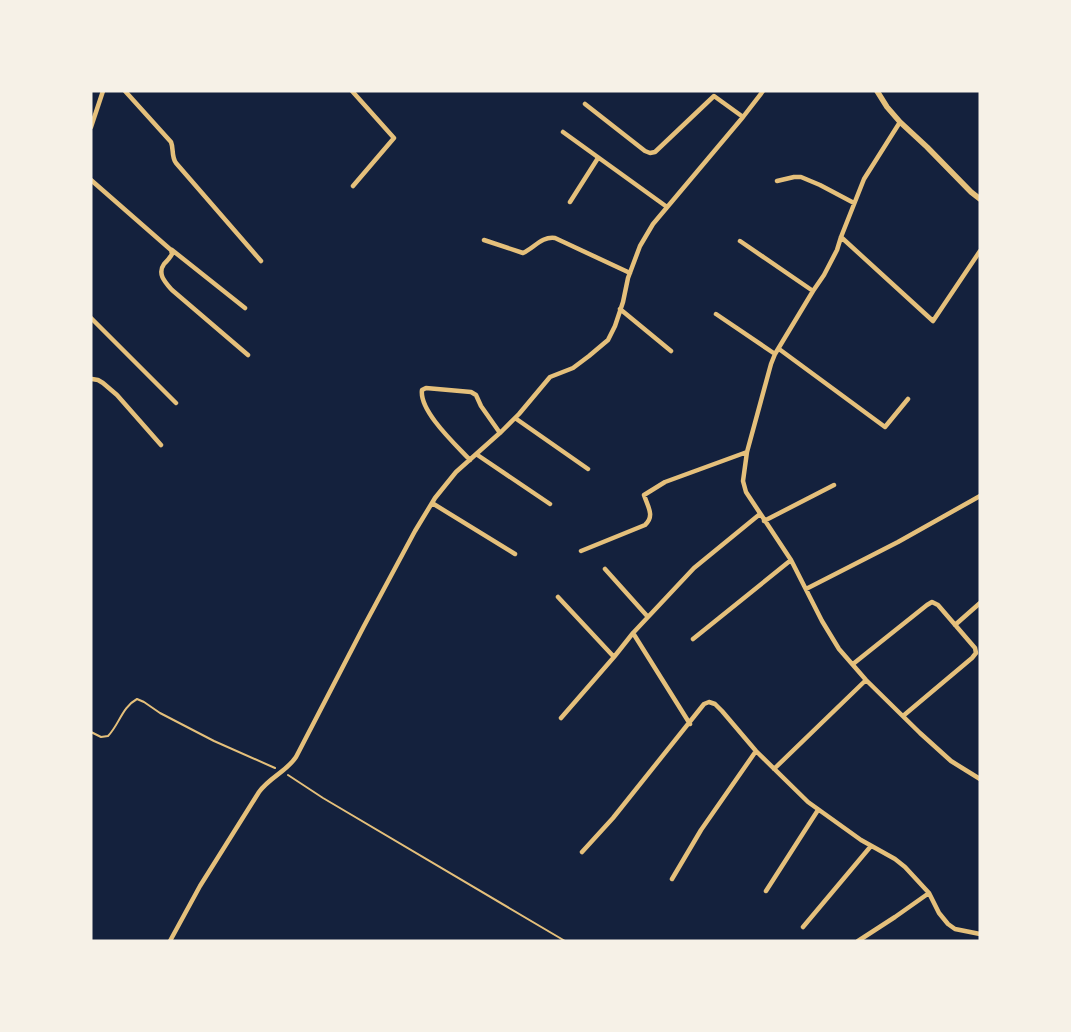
<svg xmlns="http://www.w3.org/2000/svg" width="1071" height="1032" viewBox="0 0 1071 1032" font-family="Commissioner,sans-serif">
  <style>
    .lines { fill: none; stroke-linecap: round; stroke-linejoin: round }
    .path { stroke: #e5c07b; stroke-width: 2 }
    .minor { stroke: #e5c07b; stroke-width: 4.5 }
    .tertiary { stroke: #e5c07b; stroke-width: 5.5 }
  </style>
  <rect width="100%" height="100%" fill="#14213d"/>
  <g class="lines">
    <!-- path -->
    <path class="path" d="M 91,732 L 101,737 L 108,736 C 119,725 122,707 137,699 L 144,702 L 160,713 L 214,741 L 275,768
      M 288,775 L 323,798 L 565,941"/>
    <!-- minor -->
    <path class="minor" d="M 125,91 L 171,142 C 174,149 171,156 176,163 L 261,261
      M 352,91 L 394,138 L 353,186
      M 585,104 L 645,151 L 650,153 L 655,152 L 714,96 L 743,117
      M 900,122 L 864,179 L 841,237 L 837,250 L 824,275 L 813,291 L 775,354 L 771,364 L 747,452 L 743,481 L 746,492 L 791,560 L 822,621 L 839,649 L 866,680 L 920,733 L 951,761 L 980,779
      M 91,127 L 103,91
      M 563,132 L 667,207
      M 91,180 L 171,250 L 172,254 C 170,258 167,261 164,264 C 157,274 165,282 172,290 L 248,355
      M 777,181 L 794,177 L 801,177 L 820,185 L 854,203
      M 570,202 L 598,158
      M 841,237 L 933,321 L 980,251
      M 484,240 L 523,253 C 534,248 542,236 555,238 L 630,273
      M 740,241 L 813,291
      M 172,250 L 245,308
      M 620,309 L 671,351
      M 716,314 L 775,354
      M 91,318 L 176,403
      M 779,349 L 885,427 L 908,399
      M 92,379 L 98,380 L 103,383 L 117,395 L 161,445
      M 515,418 L 588,469
      M 476,454 L 550,504
      M 470,460 C 456,445 419,411 422,390 L 426,388 L 471,392 L 476,395 L 481,406 L 500,433
      M 432,503 L 515,554
      M 764,521 L 834,485
      M 581,551 L 645,525 C 655,516 648,507 644,495 L 665,482 L 747,452
      M 605,569 L 648,617
      M 806,589 L 898,542 L 980,496
      M 558,597 L 614,657
      M 955,625 L 980,603
      M 633,633 L 690,724
      M 693,639 L 791,560
      M 853,664 L 927,605 L 932,602 L 938,605 L 975,648 L 976,653 L 972,658 L 903,716
      M 561,718 L 614,657 L 633,633 L 694,568 L 760,514
      M 774,769 L 866,680
      M 582,852 L 613,818 L 704,704 L 709,702 L 715,704 L 722,711 L 756,751 L 808,802 L 861,840 L 895,859 L 905,867 L 929,893 L 939,913 L 948,924 L 955,929 L 980,934
      M 672,879 L 701,830 L 756,751
      M 766,891 L 818,810
      M 803,927 L 871,846
      M 170,941 L 200,886 L 259,792 C 270,777 286,772 296,757 L 364,626 L 415,531 L 435,498 L 456,472 L 502,431 L 519,414 L 550,377 L 573,368 L 589,356 L 608,340 L 615,326 L 623,302 L 628,278 L 640,246 L 653,224 L 743,117 L 763,91
      M 858,941 L 895,917 L 929,893"/>
    <!-- tertiary -->
    <path class="tertiary" d="M 877,91 L 887,107 L 900,122 L 927,147 L 971,192 L 980,199"/>
  </g>
  <!-- border -->
  <rect width="1071" height="1032" fill="none" stroke="#f6f1e7" stroke-width="185"/>
</svg>
